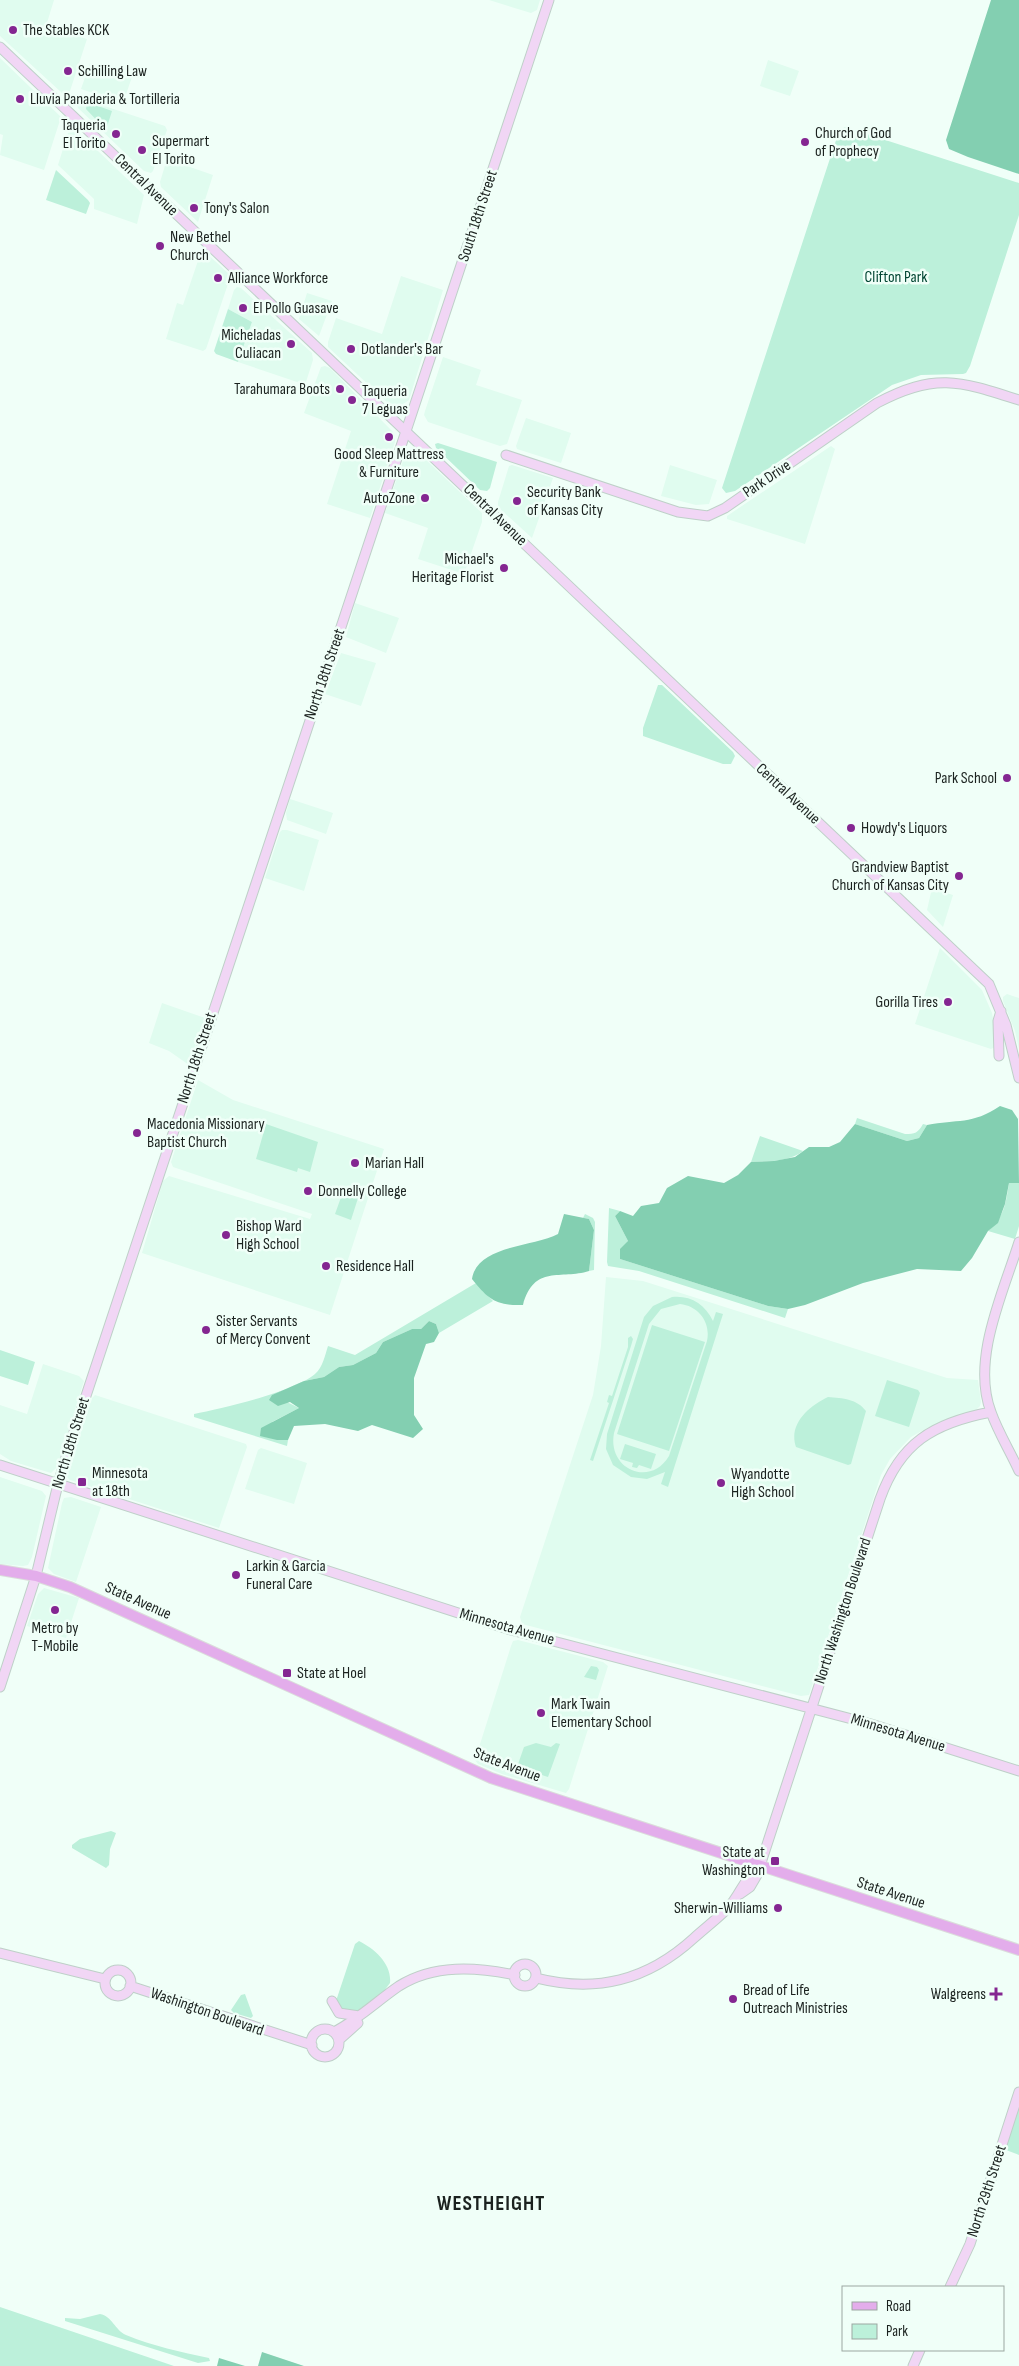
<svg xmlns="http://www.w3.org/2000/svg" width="1019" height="2366" viewBox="0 0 1019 2366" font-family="'Sofia Sans Condensed',sans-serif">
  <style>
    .built { fill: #e0fcef }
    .green { fill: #bcf0da; fill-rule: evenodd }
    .forest { fill: #83cfb1 }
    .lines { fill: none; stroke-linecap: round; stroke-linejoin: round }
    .secondary-casing { stroke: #bed0c8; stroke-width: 11 }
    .primary-casing { stroke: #dbdcdb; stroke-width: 12 }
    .secondary { stroke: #f1d6f5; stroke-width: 9 }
    .primary { stroke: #e3adeb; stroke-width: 10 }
    .poi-dot { fill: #842691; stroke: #f0fff8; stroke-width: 2 }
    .labels { text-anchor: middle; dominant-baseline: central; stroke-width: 5; stroke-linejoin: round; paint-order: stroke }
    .poi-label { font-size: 16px; fill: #1b221f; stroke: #f0fff8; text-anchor: start }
    .street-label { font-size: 16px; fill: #1b221f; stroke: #f0fff8 }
    .park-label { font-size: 16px; fill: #014532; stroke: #f0fff8 }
    .district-label { font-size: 21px; font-weight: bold; letter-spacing: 1px; fill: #1b221f; stroke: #f0fff8 }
  </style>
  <rect width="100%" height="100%" fill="#f0fff8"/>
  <!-- built -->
  <path class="built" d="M 0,0 L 54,0 L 46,26 L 87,39 L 69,94 L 62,93 L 0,36 Z
    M 489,0 L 540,0 L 537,10 L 531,13 Z
    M 0,58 L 61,117 L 44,170 L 0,155 L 3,135 L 0,134 Z
    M 768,60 L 799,71 L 790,96 L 760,86 Z
    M 90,63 L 132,77 L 123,103 L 81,89 Z
    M 83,99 L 165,126 L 167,130 L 153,171 L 151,173 L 144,171 L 78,108 L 77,105 Z
    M 75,129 L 144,195 L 137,224 L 94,209 L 94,199 L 58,165 L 68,133 Z
    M 167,159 L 213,175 L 198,222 L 161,187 L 160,182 Z
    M 202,249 L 229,274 L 229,281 L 206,349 L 203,351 L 166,339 L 177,303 L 183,305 Z
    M 401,276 L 443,290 L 409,400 L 399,407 L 389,404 L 328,347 L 328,342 L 336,318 L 382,334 Z
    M 237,287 L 241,288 L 312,353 L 313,360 L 306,382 L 303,384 L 238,362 L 252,322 L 228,309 L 234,290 Z
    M 307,293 L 332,301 L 319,336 L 299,319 Z
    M 443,357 L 481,370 L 476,385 L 522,400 L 507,444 L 500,446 L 428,422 L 424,415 L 425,411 Z
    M 325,366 L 330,368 L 392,431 L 395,436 L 395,442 L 370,518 L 327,504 L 351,431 L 304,413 L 321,367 Z
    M 526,418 L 571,433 L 561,463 L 517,449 L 516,446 Z
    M 831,446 L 835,449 L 805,544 L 727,519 L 727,516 Z
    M 411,455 L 423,457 L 482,513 L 482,522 L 464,574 L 418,559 L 428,528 L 385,513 L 403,461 L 406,456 Z
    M 512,465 L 553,478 L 532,538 L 498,507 L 498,502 L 509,466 Z
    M 670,465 L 717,480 L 709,504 L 696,505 L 661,496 Z
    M 355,603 L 399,618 L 386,653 L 346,637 Z
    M 341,653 L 376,663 L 361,706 L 325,694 Z
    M 290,799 L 333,813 L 326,834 L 287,820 L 286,813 Z
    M 282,830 L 287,830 L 319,840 L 304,891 L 265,878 L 280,832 Z
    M 932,888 L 953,895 L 943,927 L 927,910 Z
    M 940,948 L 982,990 L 992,1013 L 997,1039 L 995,1047 L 991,1049 L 915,1024 Z
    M 1007,994 L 1019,998 L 1019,1049 L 1015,1031 L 1003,1001 L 1003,997 Z
    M 162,1003 L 205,1018 L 189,1065 L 169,1051 L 149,1043 Z
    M 198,1080 L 233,1100 L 384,1149 L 330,1315 L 142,1253 L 163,1181 L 169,1176 L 310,1219 L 312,1214 L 173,1167 L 171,1162 Z
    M 606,1277 L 643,1281 L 947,1378 L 978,1380 L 981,1402 L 980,1406 L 976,1410 L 927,1428 L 911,1437 L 890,1459 L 881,1475 L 809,1695 L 801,1696 L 522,1624 L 520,1617 L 593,1395 L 601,1346 Z
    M 43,1364 L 79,1376 L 84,1381 L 57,1467 L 51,1473 L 11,1461 L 0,1454 L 0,1405 L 27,1414 Z
    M 95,1395 L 246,1444 L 247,1447 L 219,1528 L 70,1480 L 67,1477 L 68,1471 L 92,1398 Z
    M 261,1448 L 307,1463 L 294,1504 L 245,1489 L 258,1450 Z
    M 0,1477 L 42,1491 L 46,1496 L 32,1557 L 28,1565 L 23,1566 L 0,1564 Z
    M 71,1497 L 101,1507 L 76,1582 L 54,1574 L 48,1568 L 62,1503 L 64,1498 Z
    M 44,1588 L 79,1598 L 66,1638 L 27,1626 L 38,1594 Z
    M 518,1640 L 603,1662 L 608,1666 L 569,1789 L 566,1793 L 502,1774 L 478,1764 L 475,1760 L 511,1646 L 513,1641 Z"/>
  <!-- green -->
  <path class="green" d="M 87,102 L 112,111 L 106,130 L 86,109 Z
    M 845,127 L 1019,183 L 1019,215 L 970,366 L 966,373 L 963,374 L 921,375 L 892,385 L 735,491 L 726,493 L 722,488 L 839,131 Z
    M 56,170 L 88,200 L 90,203 L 86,214 L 46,200 Z
    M 228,309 L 252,322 L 238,362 L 216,354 L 214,351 Z
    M 438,443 L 497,462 L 490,488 L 487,491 L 480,490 L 436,448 L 435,444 Z
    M 658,685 L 662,685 L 733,752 L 735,756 L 731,764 L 723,764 L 643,736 L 643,728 Z
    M 857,1118 L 905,1134 C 915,1134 918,1133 923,1124 L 927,1125 L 919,1138 L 907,1141 L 855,1124 Z
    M 266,1124 L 318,1142 L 310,1172 L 298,1168 L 297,1172 L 256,1159 Z
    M 760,1136 L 803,1151 C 789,1162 770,1161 751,1162 Z
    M 1009,1183 L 1019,1183 L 1019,1226 L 1015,1239 L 988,1231 C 1004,1218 1006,1203 1009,1183 Z
    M 344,1189 L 359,1195 L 351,1220 L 335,1214 Z
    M 609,1208 L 620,1211 L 615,1216 L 628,1241 L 620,1259 L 768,1306 L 788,1309 L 785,1318 L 639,1271 L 608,1266 L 607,1262 Z
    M 585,1214 L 593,1218 L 595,1222 L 594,1270 L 589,1271 L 594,1230 L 589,1219 L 583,1218 Z
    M 476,1283 L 493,1301 L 439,1333 L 436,1324 L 429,1321 L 421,1329 L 412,1329 L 383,1342 L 376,1353 L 353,1365 L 339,1367 L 324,1377 L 304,1381 L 273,1395 L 299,1408 L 272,1422 L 277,1440 L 288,1440 L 287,1446 L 194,1417 L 194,1414 C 223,1408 294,1392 315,1374 C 323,1367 325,1355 328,1346 L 355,1355 Z
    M 672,1297 C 690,1295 705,1304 713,1321 L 716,1312 L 723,1314 L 668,1487 L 661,1484 L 665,1472 L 647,1479 L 631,1477 L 613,1465 L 606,1449 L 607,1434 L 644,1317 L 653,1306 ZM 680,1304 C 699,1306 711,1323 707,1341 L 669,1456 C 650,1488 607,1469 614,1433 L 649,1324 L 661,1309 Z
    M 652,1325 L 705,1342 L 669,1451 L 617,1434 Z
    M 631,1336 L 633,1339 L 631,1346 L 593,1461 L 590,1460 L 609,1403 L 607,1402 L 609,1395 L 612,1396 L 628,1347 L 628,1338 Z
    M 0,1350 L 35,1362 L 28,1385 L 0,1376 Z
    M 887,1380 L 918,1390 L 920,1393 L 909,1427 L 875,1416 Z
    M 828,1397 C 843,1398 857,1399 866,1411 L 851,1464 L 848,1465 L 796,1447 C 788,1424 809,1406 828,1397 Z
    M 625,1444 L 656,1454 L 651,1469 L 639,1465 L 637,1468 L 632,1467 L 633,1463 L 620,1459 Z
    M 591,1666 L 597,1667 L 599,1670 L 596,1680 L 584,1677 Z
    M 536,1743 L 551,1747 L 556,1743 L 560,1744 L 548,1777 L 517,1767 L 524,1747 Z
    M 111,1831 L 116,1833 L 110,1849 L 109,1865 L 106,1868 L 72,1848 L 72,1845 L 80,1839 Z
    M 359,1941 C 375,1949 392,1964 390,1983 L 384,1991 L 356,2012 L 342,2011 L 336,2001 L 355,1944 Z
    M 245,1994 L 253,2016 L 251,2018 L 234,2013 L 231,2010 L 241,1995 Z
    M 1019,2105 L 1019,2155 L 1006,2150 L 1005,2148 Z
    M 0,2307 L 174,2366 L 0,2366 Z
    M 100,2314 C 112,2316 115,2330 126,2335 C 153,2346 181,2352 209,2358 L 210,2361 L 198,2363 L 65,2321 L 65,2318 L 80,2319 Z"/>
  <!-- forest -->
  <path class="forest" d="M 991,0 L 1019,0 L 1019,174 L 968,157 L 949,149 L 946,140 Z
    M 1000,1106 L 1012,1110 L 1018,1119 L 1019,1183 L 1009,1183 L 1005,1204 L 998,1223 L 988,1231 L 972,1258 L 961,1271 L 917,1269 L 863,1283 L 805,1305 L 788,1309 L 768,1306 L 620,1259 L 620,1249 L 628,1241 L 615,1216 L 620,1211 L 633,1216 L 641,1206 L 659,1203 L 667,1188 L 688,1176 L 724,1183 L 738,1175 L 751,1162 L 774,1161 L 795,1157 L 809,1147 L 829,1147 L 840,1142 L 855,1124 L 907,1141 L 919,1138 L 927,1125 C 957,1119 972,1125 1000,1106 Z
    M 564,1214 L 589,1219 L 594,1230 L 589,1271 C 561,1280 534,1264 523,1305 C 496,1306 488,1299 472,1279 C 477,1245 534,1247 558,1234 Z
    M 429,1321 L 436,1324 L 439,1333 L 434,1342 L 426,1344 L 414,1378 L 414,1415 L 423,1429 L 413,1438 L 372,1425 L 358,1431 L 325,1424 L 294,1426 L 288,1440 L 277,1440 L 260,1436 L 261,1428 L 299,1408 L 290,1402 L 278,1406 L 269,1400 L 272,1395 L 304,1381 L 324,1377 L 339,1367 L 353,1365 L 376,1353 L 383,1342 L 412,1329 L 421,1329 Z
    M 262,2352 L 304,2366 L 258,2366 Z
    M 219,2358 L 245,2366 L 217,2366 Z"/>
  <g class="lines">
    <!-- secondary casing -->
    <g class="secondary-casing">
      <path id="secondary" d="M 0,47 L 989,984 L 1006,1025 L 1019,1078
        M 506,455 L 678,512 L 708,516 L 725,508 L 877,403 C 935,372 960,381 1019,400
        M 999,1056 L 998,1021 L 1001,1011
        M 1019,1242 C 1003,1293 971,1360 991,1412 C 998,1432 1010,1451 1019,1471
        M 0,1465 L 511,1630 L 871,1724 L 1019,1771
        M 0,1687 L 36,1576 L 58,1484 L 70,1444 L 549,0
        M 740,1894 L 750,1887 L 757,1875 L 880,1499 C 900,1443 933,1423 991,1412
        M 0,1953 L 105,1979
        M514 1975a11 11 0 1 1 22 0a11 11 0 1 1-22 0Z
        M105 1983a13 13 0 1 1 26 0a13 13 0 1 1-26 0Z
        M 536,1978 C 596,1993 647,1981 694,1938 C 705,1928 717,1919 728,1908 C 740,1895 745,1877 759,1866
        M 130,1986 L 312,2045
        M 332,2001 L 339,2013 L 359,2016
        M311 2043a14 14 0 1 1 28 0a14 14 0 1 1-28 0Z
        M 334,2032 C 359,2019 377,2001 399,1986 C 434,1964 476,1967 515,1975
        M 339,2040 L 358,2023
        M 950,2287 L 970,2244 L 1019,2092
        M 913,2366 L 920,2350"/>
    </g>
    <!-- primary casing -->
    <g class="primary-casing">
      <path id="primary" d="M 0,1570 L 36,1576 L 70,1587 L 491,1778 L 1019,1950"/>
    </g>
    <!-- secondary -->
    <use href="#secondary" class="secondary"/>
    <!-- primary -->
    <use href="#primary" class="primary"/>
  </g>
  <!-- markers -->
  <g class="poi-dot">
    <circle cx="13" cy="30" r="5"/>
    <circle cx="68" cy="71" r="5"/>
    <circle cx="20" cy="99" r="5"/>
    <circle cx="116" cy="134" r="5"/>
    <circle cx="805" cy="142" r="5"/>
    <circle cx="142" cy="150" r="5"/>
    <circle cx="194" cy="208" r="5"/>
    <circle cx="160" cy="246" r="5"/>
    <circle cx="218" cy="278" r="5"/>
    <circle cx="243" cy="308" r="5"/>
    <circle cx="291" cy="344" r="5"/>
    <circle cx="351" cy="349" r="5"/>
    <circle cx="340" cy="389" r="5"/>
    <circle cx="352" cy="400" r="5"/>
    <circle cx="389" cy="437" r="5"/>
    <circle cx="425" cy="498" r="5"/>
    <circle cx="517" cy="501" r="5"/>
    <circle cx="504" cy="568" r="5"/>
    <circle cx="1007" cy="778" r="5"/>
    <circle cx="851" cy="828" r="5"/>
    <circle cx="959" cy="876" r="5"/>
    <circle cx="948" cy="1002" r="5"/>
    <circle cx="137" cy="1133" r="5"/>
    <circle cx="355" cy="1163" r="5"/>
    <circle cx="308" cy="1191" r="5"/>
    <circle cx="226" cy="1235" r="5"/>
    <circle cx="326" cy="1266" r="5"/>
    <circle cx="206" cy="1330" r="5"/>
    <rect x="77" y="1477" width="10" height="10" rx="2.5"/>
    <circle cx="721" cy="1483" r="5"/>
    <circle cx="236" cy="1575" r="5"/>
    <circle cx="55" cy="1610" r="5"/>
    <rect x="282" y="1668" width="10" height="10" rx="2.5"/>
    <circle cx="541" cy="1713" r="5"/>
    <rect x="770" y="1856" width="10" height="10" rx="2.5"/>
    <circle cx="778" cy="1908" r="5"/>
    <path d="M993.5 1986.5h5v5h5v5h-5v5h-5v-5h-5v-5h5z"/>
    <circle cx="733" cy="1999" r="5"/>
  </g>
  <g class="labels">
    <!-- poi labels -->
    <g class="poi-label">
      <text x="23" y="30">The Stables KCK</text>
      <text x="78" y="71">Schilling Law</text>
      <text x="30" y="99">Lluvia Panaderia &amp; Tortilleria</text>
      <text x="106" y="125" text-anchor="end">Taqueria<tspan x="106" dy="18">El Torito</tspan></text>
      <text x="815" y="133">Church of God<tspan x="815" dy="18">of Prophecy</tspan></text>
      <text x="152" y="141">Supermart<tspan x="152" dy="18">El Torito</tspan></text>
      <text x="204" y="208">Tony's Salon</text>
      <text x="170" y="237">New Bethel<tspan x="170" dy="18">Church</tspan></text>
      <text x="228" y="278">Alliance Workforce</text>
      <text x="253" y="308">El Pollo Guasave</text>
      <text x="281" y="335" text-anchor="end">Micheladas<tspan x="281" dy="18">Culiacan</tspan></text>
      <text x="361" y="349">Dotlander's Bar</text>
      <text x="330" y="389" text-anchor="end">Tarahumara Boots</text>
      <text x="362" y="391">Taqueria<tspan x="362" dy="18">7 Leguas</tspan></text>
      <text x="389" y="454" text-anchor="middle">Good Sleep Mattress<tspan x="389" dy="18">&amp; Furniture</tspan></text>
      <text x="527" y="492">Security Bank<tspan x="527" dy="18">of Kansas City</tspan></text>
      <text x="415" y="498" text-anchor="end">AutoZone</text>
      <text x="494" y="559" text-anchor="end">Michael's<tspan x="494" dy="18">Heritage Florist</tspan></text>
      <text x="997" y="778" text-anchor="end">Park School</text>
      <text x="861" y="828">Howdy's Liquors</text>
      <text x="949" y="867" text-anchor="end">Grandview Baptist<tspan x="949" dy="18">Church of Kansas City</tspan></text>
      <text x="938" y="1002" text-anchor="end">Gorilla Tires</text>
      <text x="147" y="1124">Macedonia Missionary<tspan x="147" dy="18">Baptist Church</tspan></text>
      <text x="365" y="1163">Marian Hall</text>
      <text x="318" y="1191">Donnelly College</text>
      <text x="236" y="1226">Bishop Ward<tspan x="236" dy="18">High School</tspan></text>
      <text x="336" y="1266">Residence Hall</text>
      <text x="216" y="1321">Sister Servants<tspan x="216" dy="18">of Mercy Convent</tspan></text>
      <text x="92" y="1473">Minnesota<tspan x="92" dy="18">at 18th</tspan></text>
      <text x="731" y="1474">Wyandotte<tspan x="731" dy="18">High School</tspan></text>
      <text x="246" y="1566">Larkin &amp; Garcia<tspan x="246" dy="18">Funeral Care</tspan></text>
      <text x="55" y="1628" text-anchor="middle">Metro by<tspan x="55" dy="18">T-Mobile</tspan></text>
      <text x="297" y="1673">State at Hoel</text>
      <text x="551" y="1704">Mark Twain<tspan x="551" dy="18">Elementary School</tspan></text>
      <text x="765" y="1852" text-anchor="end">State at<tspan x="765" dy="18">Washington</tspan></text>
      <text x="768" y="1908" text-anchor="end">Sherwin-Williams</text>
      <text x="743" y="1990">Bread of Life<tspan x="743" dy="18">Outreach Ministries</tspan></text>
      <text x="986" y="1994" text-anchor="end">Walgreens</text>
    </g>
    <!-- street labels -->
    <g class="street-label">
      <text transform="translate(146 185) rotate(44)">Central Avenue</text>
      <text transform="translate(478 216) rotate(-72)">South 18th Street</text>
      <text transform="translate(767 479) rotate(-34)">Park Drive</text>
      <text transform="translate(495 515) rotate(44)">Central Avenue</text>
      <text transform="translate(325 674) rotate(-71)">North 18th Street</text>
      <text transform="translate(788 794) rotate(43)">Central Avenue</text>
      <text transform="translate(197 1058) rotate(-72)">North 18th Street</text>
      <text transform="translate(71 1443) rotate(-73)">North 18th Street</text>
      <text transform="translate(138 1601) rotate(24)">State Avenue</text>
      <text transform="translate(843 1611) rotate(-72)">North Washington Boulevard</text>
      <text transform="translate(507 1627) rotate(16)">Minnesota Avenue</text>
      <text transform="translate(898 1733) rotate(17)">Minnesota Avenue</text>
      <text transform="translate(507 1765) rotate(21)">State Avenue</text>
      <text transform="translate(891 1893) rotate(18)">State Avenue</text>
      <text transform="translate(207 2012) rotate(19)">Washington Boulevard</text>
      <text transform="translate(987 2191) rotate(-72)">North 29th Street</text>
    </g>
    <!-- park labels -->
    <g class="park-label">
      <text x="896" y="277">Clifton Park</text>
    </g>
    <!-- district labels -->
    <g class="district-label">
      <text x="491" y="2203">WESTHEIGHT</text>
    </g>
  </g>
  <!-- legend -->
  <rect x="842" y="2286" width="162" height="65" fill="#f0fff8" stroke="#9ba7a1"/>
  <rect x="852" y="2302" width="25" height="8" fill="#e3adeb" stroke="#9ba7a1"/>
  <text x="886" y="2311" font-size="15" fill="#1b221f">Road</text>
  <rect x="852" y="2324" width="25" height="15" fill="#bcf0da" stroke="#9ba7a1"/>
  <text x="886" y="2336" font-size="15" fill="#1b221f">Park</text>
</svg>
